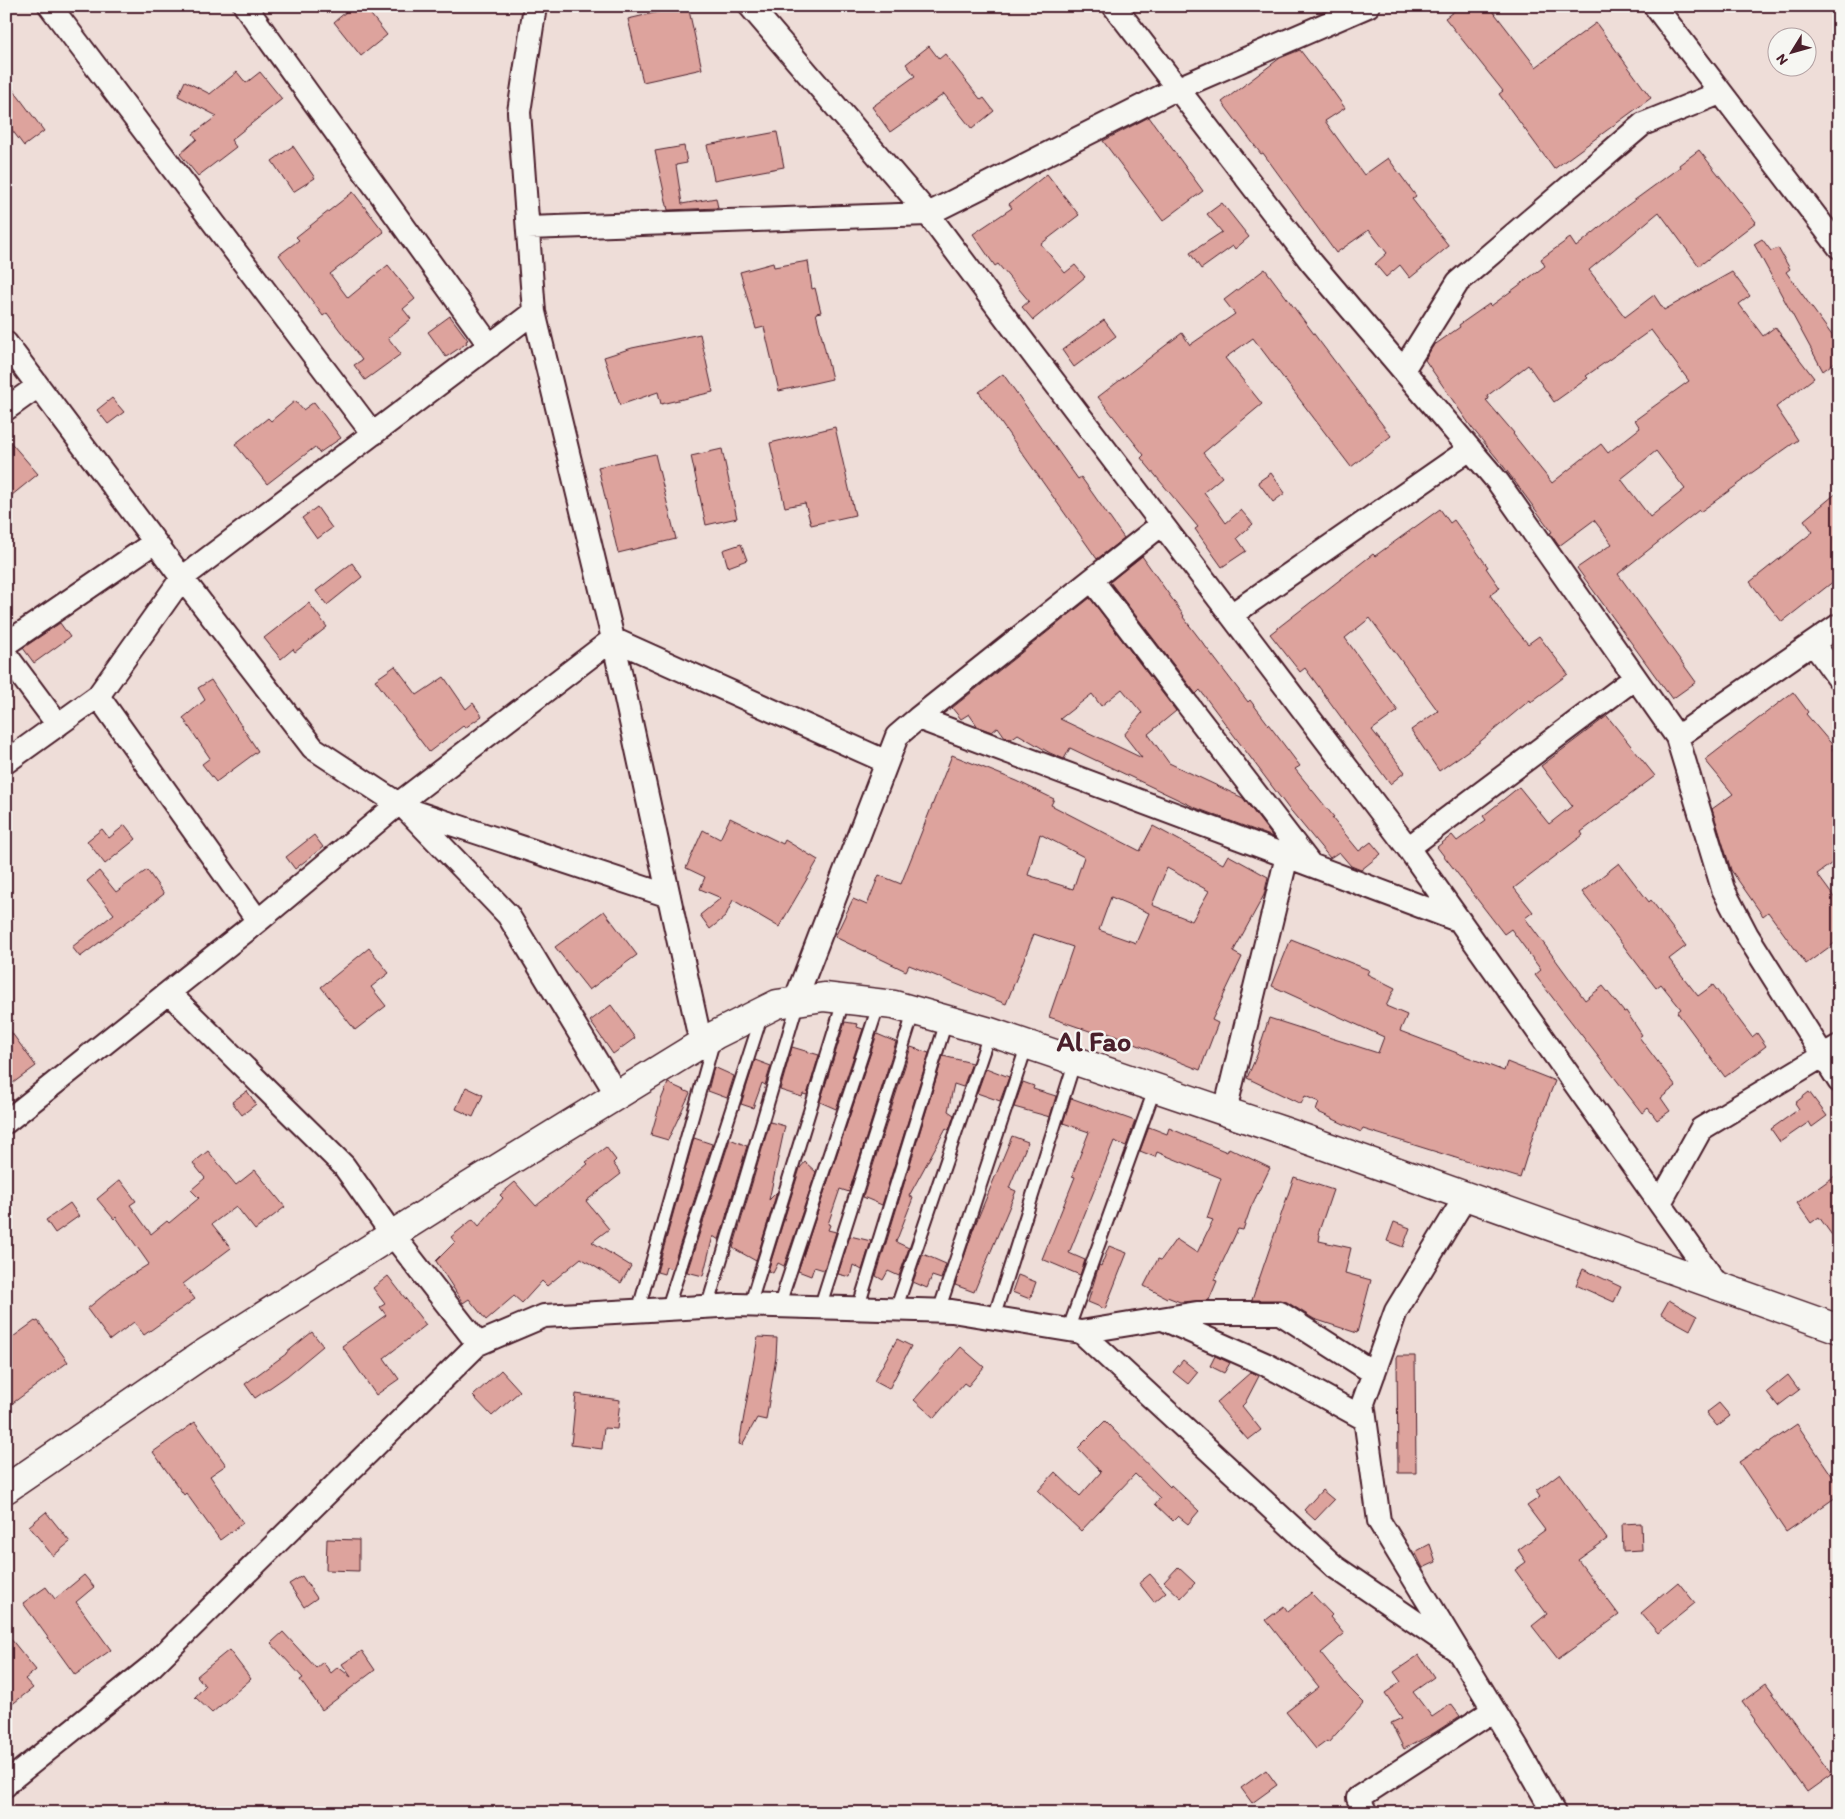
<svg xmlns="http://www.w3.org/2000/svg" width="1845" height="1819" viewBox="0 0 1845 1819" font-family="Itim,sans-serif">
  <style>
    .building { fill: #dda39d; stroke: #4a1f2b; fill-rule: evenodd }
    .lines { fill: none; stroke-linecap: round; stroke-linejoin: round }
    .service-casing { stroke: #4a1f2b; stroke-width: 15 }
    .minor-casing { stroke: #4a1f2b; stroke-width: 26 }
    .tertiary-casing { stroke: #4a1f2b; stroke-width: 31 }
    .service { stroke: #f6f6f2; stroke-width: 11 }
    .minor { stroke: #f6f6f2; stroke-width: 22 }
    .tertiary { stroke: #f6f6f2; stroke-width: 28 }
    .labels { text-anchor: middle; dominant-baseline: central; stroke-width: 4.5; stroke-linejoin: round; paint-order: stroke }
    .town-label { font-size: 28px; font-weight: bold; fill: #4a1f2b; stroke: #f6f6f2 }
  </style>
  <rect width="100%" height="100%" fill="#eeddd8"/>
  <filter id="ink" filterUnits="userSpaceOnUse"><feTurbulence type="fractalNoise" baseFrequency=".02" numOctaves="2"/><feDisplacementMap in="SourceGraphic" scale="10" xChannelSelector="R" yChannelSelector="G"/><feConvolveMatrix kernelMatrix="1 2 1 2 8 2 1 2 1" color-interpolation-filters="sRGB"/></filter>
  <g filter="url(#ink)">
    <!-- building -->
    <path class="building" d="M 353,6 L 364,6 L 387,35 L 361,56 L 334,22 Z
      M 684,6 L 688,6 L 702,69 L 643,82 L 628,19 Z
      M 1461,6 L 1489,6 L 1536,67 L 1596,23 L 1651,98 L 1554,169 L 1499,94 L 1503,91 L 1445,18 Z
      M 929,46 L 939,59 L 945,54 L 981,100 L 984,98 L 994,111 L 972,129 L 944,94 L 890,132 L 872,107 L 915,76 L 906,64 Z
      M 1300,50 L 1323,80 L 1324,79 L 1345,108 L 1325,121 L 1364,175 L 1388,158 L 1416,196 L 1412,199 L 1449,246 L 1410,278 L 1400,265 L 1386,277 L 1375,264 L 1387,253 L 1369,230 L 1336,253 L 1263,153 L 1261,154 L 1222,102 L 1280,58 Z
      M 237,72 L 246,83 L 260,72 L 282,99 L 231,140 L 236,147 L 198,176 L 180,154 L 197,139 L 193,134 L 217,116 L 178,96 L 185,81 L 210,94 Z
      M 6,80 L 44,131 L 24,146 L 6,122 Z
      M 1149,117 L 1203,191 L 1163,221 L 1103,141 Z
      M 777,132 L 784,167 L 714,180 L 707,145 Z
      M 293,146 L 315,178 L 293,192 L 272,161 Z
      M 684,146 L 687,163 L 676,165 L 682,204 L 716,198 L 718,208 L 668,210 L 655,151 Z
      M 1699,150 L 1756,222 L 1699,266 L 1659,212 L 1589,270 L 1625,317 L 1654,295 L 1664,310 L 1732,272 L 1750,296 L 1739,304 L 1763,336 L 1775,327 L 1814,378 L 1776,407 L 1798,440 L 1743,479 L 1744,480 L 1700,512 L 1699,510 L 1618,574 L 1696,682 L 1672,699 L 1577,568 L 1612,544 L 1594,520 L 1559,546 L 1550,533 L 1552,532 L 1501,463 L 1472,428 L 1425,360 L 1433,346 L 1460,327 L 1459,325 L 1489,304 L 1491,306 L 1545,266 L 1541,259 L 1570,238 L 1576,247 L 1621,210 L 1680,167 L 1679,165 ZM 1651,330 L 1689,381 L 1635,420 L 1640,428 L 1608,453 L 1601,444 L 1552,483 L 1513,434 L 1514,433 L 1486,400 L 1489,399 L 1487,396 L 1528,365 L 1554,402 L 1588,378 L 1586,376 ZM 1656,451 L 1685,489 L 1650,517 L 1621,479 Z
      M 1047,174 L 1079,215 L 1041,244 L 1065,273 L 1075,265 L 1085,277 L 1033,320 L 1022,307 L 1029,301 L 998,264 L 995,266 L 973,234 L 1012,208 L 1009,204 Z
      M 353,192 L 384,232 L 330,274 L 348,298 L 388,265 L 415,299 L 403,309 L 411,319 L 388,338 L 401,354 L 365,380 L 354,365 L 362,360 L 327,313 L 323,316 L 279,255 L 299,240 L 296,237 Z
      M 1222,203 L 1249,237 L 1235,249 L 1233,246 L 1201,269 L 1190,253 L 1222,232 L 1207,214 Z
      M 1762,239 L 1771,251 L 1778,248 L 1790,269 L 1786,272 L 1839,345 L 1839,359 L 1823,371 L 1754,244 Z
      M 808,261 L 812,289 L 815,288 L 821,312 L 816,313 L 832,379 L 779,391 L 764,327 L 756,329 L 740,272 L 773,263 L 774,267 Z
      M 1265,269 L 1391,436 L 1351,467 L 1253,338 L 1225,358 L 1262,404 L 1203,453 L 1222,477 L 1204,492 L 1226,523 L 1241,510 L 1253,524 L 1237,538 L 1246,551 L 1222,567 L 1195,529 L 1198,527 L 1141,458 L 1144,455 L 1098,397 L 1182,333 L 1190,345 L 1235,314 L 1224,300 Z
      M 450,316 L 468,340 L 466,341 L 467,343 L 446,357 L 428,332 Z
      M 1104,320 L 1116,336 L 1074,367 L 1062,350 Z
      M 700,334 L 713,392 L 661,404 L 658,392 L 620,405 L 604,357 L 632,348 Z
      M 1003,374 L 1078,479 L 1081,477 L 1124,538 L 1097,559 L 979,392 Z
      M 112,398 L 124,412 L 108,424 L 97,410 Z
      M 295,401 L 303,410 L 314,402 L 341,438 L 319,453 L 315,447 L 267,484 L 235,444 L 268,418 L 271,421 Z
      M 835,427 L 855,515 L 811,525 L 805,503 L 785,507 L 770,443 Z
      M 6,437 L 38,474 L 6,500 Z
      M 722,449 L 737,518 L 706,525 L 691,456 Z
      M 655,454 L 676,539 L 618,553 L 598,467 Z
      M 1271,473 L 1285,493 L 1273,502 L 1258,482 Z
      M 1839,491 L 1839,577 L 1782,622 L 1750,582 L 1813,532 L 1804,520 Z
      M 317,507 L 332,528 L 317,539 L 302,518 Z
      M 1440,509 L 1450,523 L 1454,520 L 1488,567 L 1486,568 L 1500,588 L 1490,595 L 1506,618 L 1528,644 L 1539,636 L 1568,674 L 1531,702 L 1530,700 L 1476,745 L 1439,771 L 1411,730 L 1438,711 L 1370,618 L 1345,638 L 1398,711 L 1372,730 L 1405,772 L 1390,784 L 1305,668 L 1300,672 L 1270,634 L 1373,554 L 1375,556 Z
      M 741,544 L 747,560 L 728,567 L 723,550 Z
      M 1142,556 L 1184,616 L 1183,617 L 1248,702 L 1250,700 L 1300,766 L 1295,769 L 1334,817 L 1332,818 L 1359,851 L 1371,842 L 1381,854 L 1361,870 L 1351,866 L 1339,852 L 1330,858 L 1292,812 L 1292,813 L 1200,690 L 1196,694 L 1110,582 Z
      M 352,563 L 362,577 L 327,605 L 316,591 Z
      M 1090,598 L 1176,711 L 1148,734 L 1169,763 L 1243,798 L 1273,837 L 1196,808 L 1070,748 L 1064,759 L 1050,753 L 1018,734 L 1011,739 L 1005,737 L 998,727 L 992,732 L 978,727 L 969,714 L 961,719 L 952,708 ZM 1122,689 L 1142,713 L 1124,735 L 1142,758 L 1060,719 L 1092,694 L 1101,706 Z
      M 309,603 L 327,627 L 295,652 L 293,649 L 281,659 L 264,638 Z
      M 60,623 L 70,637 L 34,663 L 23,648 Z
      M 395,666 L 417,695 L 444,677 L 466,709 L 473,703 L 482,716 L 465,728 L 463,726 L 429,752 L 375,680 Z
      M 211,680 L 258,751 L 216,782 L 202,764 L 210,758 L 183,718 L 205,700 L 198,688 Z
      M 1793,692 L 1808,712 L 1806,714 L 1835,748 L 1832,749 L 1839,758 L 1839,858 L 1817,874 L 1839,904 L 1839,940 L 1806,964 L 1768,912 L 1763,916 L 1731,870 L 1712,809 L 1733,794 L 1705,760 Z
      M 1607,716 L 1655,776 L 1581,832 L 1583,835 L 1514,888 L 1533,912 L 1525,918 L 1585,1000 L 1603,986 L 1624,1012 L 1626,1011 L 1642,1035 L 1639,1037 L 1676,1086 L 1661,1098 L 1670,1111 L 1657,1120 L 1648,1108 L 1642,1113 L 1535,975 L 1541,970 L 1511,929 L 1504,934 L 1437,847 L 1452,835 L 1457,841 L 1486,820 L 1483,816 L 1519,787 L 1549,824 L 1572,806 L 1541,766 Z
      M 952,755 L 1017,781 L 1054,799 L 1051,805 L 1140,851 L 1153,826 L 1223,864 L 1228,855 L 1268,877 L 1264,895 L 1233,952 L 1242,957 L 1212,1020 L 1218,1023 L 1200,1070 L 1105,1032 L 1104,1036 L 1049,1017 L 1073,947 L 1034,934 L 1006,1004 L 909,965 L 906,971 L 835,937 L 853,899 L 867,905 L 879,875 L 901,884 ZM 1040,834 L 1084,857 L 1073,889 L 1028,875 ZM 1167,868 L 1209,891 L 1192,921 L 1152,905 ZM 1111,897 L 1149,913 L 1136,943 L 1099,930 Z
      M 730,818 L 783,844 L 785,840 L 818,860 L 779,927 L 733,900 L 725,917 L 710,929 L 700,915 L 721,898 L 700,889 L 705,877 L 686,868 L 703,830 L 720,839 Z
      M 125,825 L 136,839 L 105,864 L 87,841 L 102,829 L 109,838 Z
      M 314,835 L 323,847 L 295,869 L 286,857 Z
      M 1619,863 L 1649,902 L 1651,900 L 1686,946 L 1669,959 L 1698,996 L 1713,985 L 1752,1037 L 1757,1033 L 1766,1046 L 1725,1077 L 1677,1012 L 1681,1009 L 1661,984 L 1656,988 L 1582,892 Z
      M 147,870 L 164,894 L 80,957 L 72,947 L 114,914 L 87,881 L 99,871 L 116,892 Z
      M 604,911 L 637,955 L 589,990 L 555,947 Z
      M 1291,939 L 1369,970 L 1367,974 L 1395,988 L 1386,1006 L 1407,1015 L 1400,1031 L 1504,1071 L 1507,1062 L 1555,1081 L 1536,1130 L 1535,1129 L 1520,1178 L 1363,1129 L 1361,1132 L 1316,1111 L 1319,1102 L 1305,1096 L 1301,1104 L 1247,1078 L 1257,1055 L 1269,1018 L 1378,1053 L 1384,1037 L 1272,986 Z
      M 369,948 L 389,973 L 371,987 L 386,1006 L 355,1030 L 321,987 Z
      M 611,1005 L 635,1038 L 613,1054 L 590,1021 Z
      M 845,1022 L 858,1024 L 857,1027 L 863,1029 L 836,1109 L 820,1102 Z
      M 6,1025 L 36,1066 L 13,1083 L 6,1073 Z
      M 877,1034 L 896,1042 L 849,1192 L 840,1189 L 828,1224 L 830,1225 L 828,1230 L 836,1232 L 824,1270 L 814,1267 L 811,1276 L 798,1271 Z
      M 792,1047 L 819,1055 L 807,1095 L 803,1094 L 802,1097 L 780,1090 Z
      M 911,1047 L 929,1053 L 882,1205 L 863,1197 Z
      M 943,1056 L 972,1063 L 963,1087 L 954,1084 L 948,1111 L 954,1115 L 949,1130 L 946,1128 L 909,1196 L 913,1198 L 896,1242 L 909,1248 L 899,1276 L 888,1271 L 883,1280 L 876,1276 Z
      M 755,1060 L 771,1066 L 765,1085 L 762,1083 L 753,1108 L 741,1104 Z
      M 714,1067 L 734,1076 L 727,1098 L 708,1091 Z
      M 986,1068 L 1009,1077 L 1000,1101 L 977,1093 Z
      M 1023,1082 L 1034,1086 L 1033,1089 L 1056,1096 L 1050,1117 L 1014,1107 Z
      M 668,1083 L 690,1093 L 668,1140 L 651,1135 L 661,1100 Z
      M 466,1087 L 483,1095 L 473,1117 L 456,1109 Z
      M 247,1091 L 256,1104 L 242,1115 L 232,1102 Z
      M 1809,1092 L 1827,1116 L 1812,1127 L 1809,1122 L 1780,1142 L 1771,1129 L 1799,1109 L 1795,1103 Z
      M 1071,1098 L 1135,1121 L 1126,1146 L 1114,1141 L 1069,1253 L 1085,1260 L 1080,1275 L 1042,1259 L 1075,1177 L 1072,1176 L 1089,1132 L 1063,1123 Z
      M 770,1122 L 785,1126 L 769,1200 L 777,1192 L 756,1261 L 733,1248 Z
      M 1149,1127 L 1167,1134 L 1169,1128 L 1227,1152 L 1229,1148 L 1270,1168 L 1251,1207 L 1243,1230 L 1238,1229 L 1214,1280 L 1217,1281 L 1209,1300 L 1180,1302 L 1167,1297 L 1167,1298 L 1144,1286 L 1158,1259 L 1161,1260 L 1176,1239 L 1197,1253 L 1213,1220 L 1207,1218 L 1221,1178 L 1157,1152 L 1155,1157 L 1140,1151 Z
      M 1012,1136 L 1028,1142 L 1009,1188 L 1016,1191 L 974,1292 L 955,1285 L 973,1230 Z
      M 694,1138 L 712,1144 L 672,1269 L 666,1267 L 664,1274 L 657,1272 Z
      M 730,1139 L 747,1146 L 719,1240 L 713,1236 L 703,1276 L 687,1272 Z
      M 606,1147 L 616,1160 L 613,1163 L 621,1174 L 586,1201 L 609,1229 L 592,1242 L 631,1266 L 621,1283 L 581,1258 L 547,1286 L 542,1281 L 522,1303 L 514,1296 L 486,1320 L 469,1299 L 463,1303 L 436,1261 L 455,1242 L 451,1237 L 473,1219 L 479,1226 L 503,1198 L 500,1195 L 515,1182 L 536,1206 L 588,1164 L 586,1162 Z
      M 208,1151 L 236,1185 L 255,1170 L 285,1207 L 255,1230 L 236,1206 L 212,1224 L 231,1248 L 183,1284 L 195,1299 L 144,1335 L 134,1322 L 110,1340 L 87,1309 L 117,1284 L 149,1264 L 116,1217 L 114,1219 L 97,1199 L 120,1180 L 136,1201 L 130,1205 L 151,1234 L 167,1221 L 169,1223 L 199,1198 L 191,1190 L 205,1178 L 193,1163 Z
      M 805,1162 L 816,1172 L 784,1266 L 778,1263 L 773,1273 L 768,1271 L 800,1168 Z
      M 1839,1173 L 1839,1245 L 1819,1217 L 1811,1223 L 1797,1203 Z
      M 1294,1177 L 1333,1190 L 1318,1234 L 1320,1235 L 1319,1241 L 1351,1248 L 1345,1273 L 1371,1280 L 1357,1333 L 1314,1319 L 1287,1302 L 1280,1300 L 1252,1300 Z
      M 70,1203 L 79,1216 L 55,1233 L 46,1220 Z
      M 1394,1222 L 1410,1228 L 1403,1247 L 1387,1241 Z
      M 850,1236 L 871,1241 L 862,1270 L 853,1265 L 850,1277 L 838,1274 Z
      M 1109,1246 L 1127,1253 L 1105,1309 L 1088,1302 L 1099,1265 L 1101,1266 Z
      M 923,1254 L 946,1264 L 941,1279 L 932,1276 L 927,1288 L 913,1282 Z
      M 1583,1269 L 1621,1287 L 1614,1302 L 1576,1285 Z
      M 1018,1275 L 1036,1282 L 1030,1299 L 1012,1292 Z
      M 388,1276 L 426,1325 L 384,1358 L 399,1379 L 376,1395 L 342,1346 L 386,1315 L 380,1307 L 385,1304 L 373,1288 Z
      M 1669,1300 L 1697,1316 L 1690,1330 L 1661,1314 Z
      M 35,1321 L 36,1322 L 38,1321 L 68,1362 L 6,1408 L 6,1342 Z
      M 312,1332 L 323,1346 L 287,1376 L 255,1398 L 245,1384 L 286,1354 L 286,1353 Z
      M 758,1337 L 777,1338 L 776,1357 L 766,1420 L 757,1418 L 742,1445 L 739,1444 Z
      M 897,1339 L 911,1346 L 889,1389 L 874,1381 Z
      M 961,1347 L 984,1367 L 968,1386 L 964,1383 L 934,1418 L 914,1400 Z
      M 1215,1356 L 1230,1363 L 1224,1373 L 1210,1366 Z
      M 1397,1356 L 1415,1356 L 1416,1473 L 1398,1473 Z
      M 1183,1360 L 1198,1372 L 1188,1384 L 1173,1372 Z
      M 501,1370 L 520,1391 L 492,1416 L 473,1396 Z
      M 1251,1372 L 1259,1376 L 1245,1403 L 1242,1406 L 1261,1430 L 1248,1440 L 1216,1403 Z
      M 1788,1375 L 1799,1390 L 1778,1406 L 1767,1392 Z
      M 576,1394 L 620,1400 L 617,1429 L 604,1428 L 602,1449 L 571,1445 Z
      M 1719,1403 L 1730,1416 L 1717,1426 L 1706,1413 Z
      M 1105,1421 L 1170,1487 L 1171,1485 L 1199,1511 L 1188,1524 L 1178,1516 L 1173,1521 L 1155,1504 L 1160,1498 L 1135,1474 L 1081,1531 L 1038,1491 L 1055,1472 L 1080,1496 L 1101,1472 L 1078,1448 Z
      M 195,1422 L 226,1465 L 210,1476 L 243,1523 L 220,1540 L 186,1493 L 184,1495 L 153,1452 Z
      M 1797,1424 L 1839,1486 L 1839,1495 L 1786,1532 L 1739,1462 L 1757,1450 L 1758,1451 Z
      M 1560,1473 L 1607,1539 L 1578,1560 L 1619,1615 L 1558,1659 L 1532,1626 L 1547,1614 L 1515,1570 L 1526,1562 L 1518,1550 L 1545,1530 L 1527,1506 L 1540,1497 L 1536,1491 Z
      M 1322,1490 L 1334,1500 L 1315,1520 L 1304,1510 Z
      M 46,1512 L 70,1542 L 53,1556 L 29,1526 Z
      M 1641,1523 L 1642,1550 L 1623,1551 L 1622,1524 Z
      M 327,1539 L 359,1540 L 359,1571 L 326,1570 Z
      M 1430,1544 L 1436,1562 L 1423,1568 L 1415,1552 Z
      M 1178,1567 L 1195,1583 L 1181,1598 L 1164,1582 Z
      M 1150,1574 L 1166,1592 L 1154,1602 L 1139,1583 Z
      M 84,1575 L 94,1587 L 76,1602 L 111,1650 L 75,1675 L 23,1603 L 46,1587 L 55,1599 Z
      M 302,1576 L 317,1598 L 304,1607 L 289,1584 Z
      M 1678,1582 L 1695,1603 L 1658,1633 L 1641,1613 Z
      M 1311,1593 L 1332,1615 L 1330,1617 L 1344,1634 L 1321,1653 L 1348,1687 L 1364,1703 L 1328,1743 L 1327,1741 L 1316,1749 L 1286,1712 L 1319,1687 L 1266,1620 L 1284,1606 L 1288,1612 Z
      M 283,1632 L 316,1668 L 323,1662 L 331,1673 L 338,1667 L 351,1677 L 342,1664 L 362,1651 L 375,1670 L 322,1710 L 300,1680 L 303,1678 L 271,1643 Z
      M 6,1633 L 36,1670 L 25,1679 L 33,1688 L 6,1709 Z
      M 229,1650 L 251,1679 L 212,1713 L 195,1697 L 205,1686 L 197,1676 Z
      M 1419,1655 L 1434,1677 L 1413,1692 L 1432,1717 L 1451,1704 L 1460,1716 L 1434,1733 L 1404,1749 L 1391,1723 L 1402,1718 L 1385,1693 L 1401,1682 L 1394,1672 Z
      M 1766,1684 L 1832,1774 L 1807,1792 L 1742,1702 Z
      M 1266,1770 L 1277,1785 L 1252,1803 L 1241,1788 Z"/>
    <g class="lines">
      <!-- service casing -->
      <g class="service-casing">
        <path id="service" d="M 750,1305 L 844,999
          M 779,1306 L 879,1004
          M 707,1307 L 798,1002
          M 820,1307 L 914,1011
          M 858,1308 L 947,1019
          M 667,1309 L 762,1015
          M 896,1309 L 990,1032
          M 939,1310 L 1027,1045
          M 638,1311 L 714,1040
          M 994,1317 L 1075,1061
          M 1068,1330 L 1155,1088"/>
      </g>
      <!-- minor casing -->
      <g class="minor-casing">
        <path id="minor" d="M 50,6 L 373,434
          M 245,6 L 490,346
          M 535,6 L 519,112 L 534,312 L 613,639 L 701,1044
          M 750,6 L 928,214 L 1017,333 L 1408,848 L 1719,1287
          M 1114,6 L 1312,263 L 1498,482 L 1677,737 L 1723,889 L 1747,935 L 1839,1081
          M 1655,6 L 1839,247
          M 528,228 L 928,214 L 1176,89 L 1368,6
          M 6,343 L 182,578 L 534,312
          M 1403,370 L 1458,282 L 1643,124 L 1720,93
          M 6,409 L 38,386
          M 1092,580 L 1310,864
          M 1231,615 L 1470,449
          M 1813,643 L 1839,679
          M 6,644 L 155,542
          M 6,655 L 58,725
          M 98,696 L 258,921
          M 918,718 L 1162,524
          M 1677,737 L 1839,625
          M 6,762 L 98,696 L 182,578 L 313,748 L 406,809 L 508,915 L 617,1095
          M 409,810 L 669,896
          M 1408,848 L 1635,678
          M 169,993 L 344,1166 L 392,1234 L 478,1344 L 544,1316 L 737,1305 L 952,1311 L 1081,1332 L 1335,1567 L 1458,1651
          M 795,1001 L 897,736 L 918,718 L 1460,921
          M 1225,1111 L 1287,856
          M 6,1122 L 258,921 L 398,804 L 613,639 L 887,762
          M 1466,1196 L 1396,1311 L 1363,1403 L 1379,1521 L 1517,1748 L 1554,1813
          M 1660,1203 L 1701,1129 L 1839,1046
          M 1163,1319 L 1265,1364 L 1365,1419
          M 1081,1332 L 1197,1313 L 1280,1313 L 1374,1373
          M 6,1785 L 9,1781 L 152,1666 L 478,1344
          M 1366,1813 L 1358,1798 L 1494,1710"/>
      </g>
      <!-- tertiary casing -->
      <g class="tertiary-casing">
        <path id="tertiary" d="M 6,1489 L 200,1356 L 466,1188 L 715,1035 L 777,1004 L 824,997 L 894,1005 L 990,1032 L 1283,1131 L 1839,1329"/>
      </g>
      <!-- service -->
      <use href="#service" class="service"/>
      <!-- minor -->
      <use href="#minor" class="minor"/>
      <!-- tertiary -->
      <use href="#tertiary" class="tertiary"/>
    </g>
  </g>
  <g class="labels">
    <!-- town labels -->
    <g class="town-label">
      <text x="1094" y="1041">Al Fao</text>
    </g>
  </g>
  <!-- margin -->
  <rect width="1845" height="1819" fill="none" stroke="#f6f6f2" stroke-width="25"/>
  <rect x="12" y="12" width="1820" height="1794" fill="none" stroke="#4a1f2b" stroke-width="2" filter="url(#ink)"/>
  <!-- north arrow -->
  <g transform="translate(1792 52) rotate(233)"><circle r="24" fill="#f6f6f2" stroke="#b1a0a2"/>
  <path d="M0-4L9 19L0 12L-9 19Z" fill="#4a1f2b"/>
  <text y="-8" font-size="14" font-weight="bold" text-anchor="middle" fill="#4a1f2b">N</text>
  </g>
</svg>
